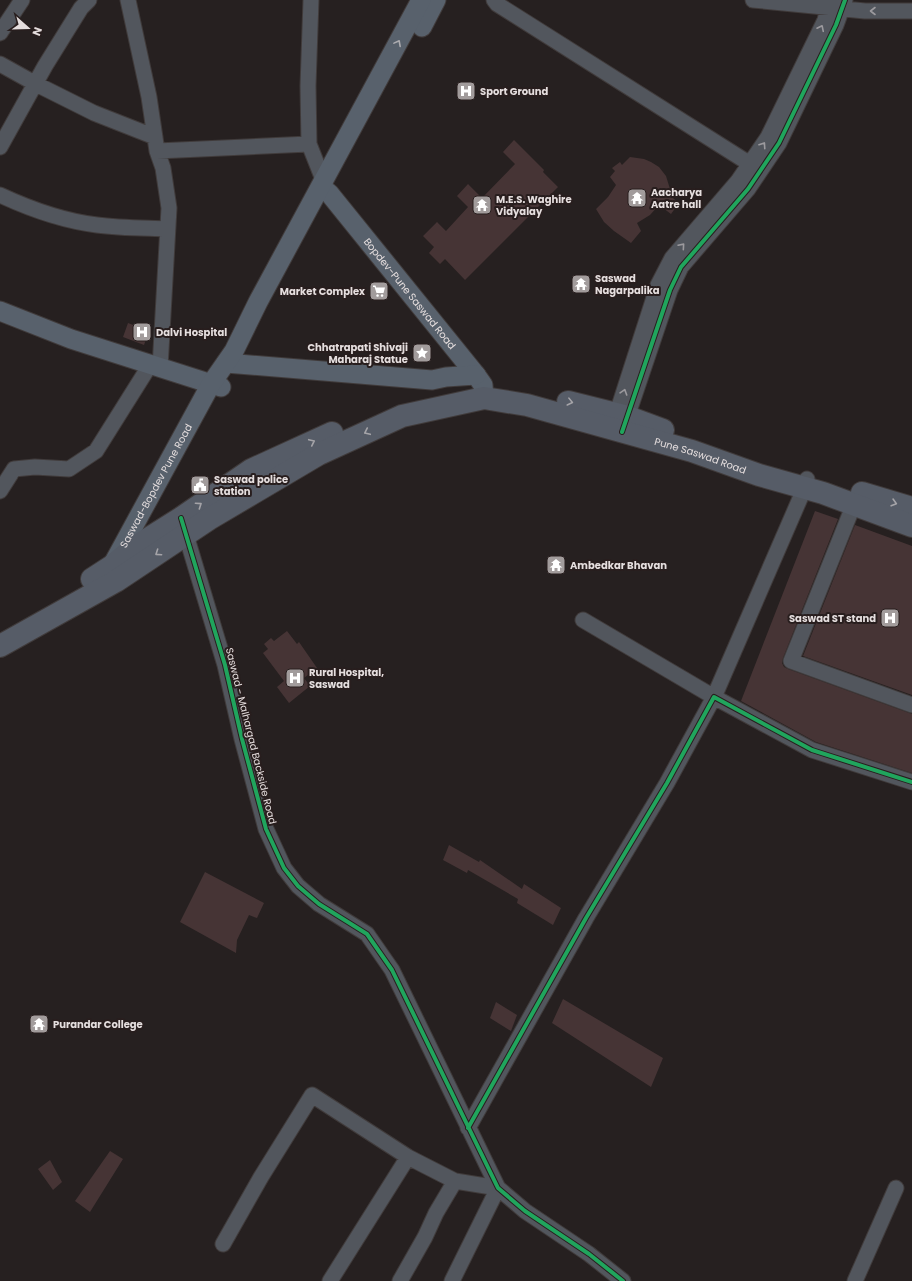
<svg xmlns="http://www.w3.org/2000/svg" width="912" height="1281" viewBox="0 0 912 1281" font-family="Poppins,sans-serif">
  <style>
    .building { fill: #463435 }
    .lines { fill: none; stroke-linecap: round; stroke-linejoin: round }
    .minor-casing { stroke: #403b3b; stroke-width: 17 }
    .major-casing { stroke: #403b3b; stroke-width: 21 }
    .highway-casing { stroke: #403b3b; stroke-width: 24 }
    .minor { stroke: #52565d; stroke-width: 15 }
    .major { stroke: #58616c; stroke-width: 19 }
    .highway { stroke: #565c67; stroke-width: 22 }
    .cycleway-casing { stroke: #281e1e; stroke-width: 6 }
    .cycleway { stroke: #20a55d; stroke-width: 4 }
    .oneway { stroke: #9c9a9e }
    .oneway2 { stroke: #adacb0 }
    .oneway3 { stroke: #a5a4a8 }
    .labels { text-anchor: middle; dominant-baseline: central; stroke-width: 4; stroke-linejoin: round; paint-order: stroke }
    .poi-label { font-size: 10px; font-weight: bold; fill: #e5dede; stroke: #281e1e; text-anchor: start }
    .street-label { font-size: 10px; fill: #e5dede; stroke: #281e1e }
  </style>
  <rect width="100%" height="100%" fill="#262020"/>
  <!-- building -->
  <path class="building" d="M 514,140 L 544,170 L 543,172 L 558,187 L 465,280 L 445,259 L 440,264 L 429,253 L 434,247 L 423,236 L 437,222 L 446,231 L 468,207 L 457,196 L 468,184 L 482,198 L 515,164 L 503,152 Z
    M 630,157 L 644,159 L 651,162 L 659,167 L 666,176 L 670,189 L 668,194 L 679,203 L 671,214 L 659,205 L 650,215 L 637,223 L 641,231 L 631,243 L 614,231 L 604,222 L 596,209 L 608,197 L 616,185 L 610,177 L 615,171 L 612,168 L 620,162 L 622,165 Z
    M 128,323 L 149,331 L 144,345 L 123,337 Z
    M 815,511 L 838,519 L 783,658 L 782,663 L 784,667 L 788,669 L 912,714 L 912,773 L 816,742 L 741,701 Z
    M 855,525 L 912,546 L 912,695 L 803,656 Z
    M 287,631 L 297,644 L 299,642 L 317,668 L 304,678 L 310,686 L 289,703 L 277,687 L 284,681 L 263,653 L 268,649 L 264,644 L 271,638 L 274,641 Z
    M 449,845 L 479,862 L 480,860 L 522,889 L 524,884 L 561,908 L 553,925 L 517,903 L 518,899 L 468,870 L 467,873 L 443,860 Z
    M 205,872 L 264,903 L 257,918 L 249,915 L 237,940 L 236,953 L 180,922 Z
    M 563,999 L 663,1058 L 651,1087 L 552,1023 Z
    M 496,1002 L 517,1015 L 511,1031 L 490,1018 Z
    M 110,1151 L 123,1159 L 90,1212 L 75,1201 Z
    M 50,1160 L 62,1182 L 53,1190 L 38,1169 Z"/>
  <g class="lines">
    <!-- minor casing -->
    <g class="minor-casing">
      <path id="minor" d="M 128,0 L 149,97 L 157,151 L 163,168 L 169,208 L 160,368
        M 494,0 L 497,4 L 758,169
        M 753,0 L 865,11 L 912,11
        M 0,33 L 22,0
        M 0,64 L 36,84 L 94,113 L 155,137
        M 309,144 L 308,86 L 311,0
        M 0,147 L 45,66 L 81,8 L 89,0
        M 157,151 L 309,144 L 326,187
        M 0,195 C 30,209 64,221 97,225 C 120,228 144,228 167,229
        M 614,422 L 658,285 L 672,258 L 738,181 L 768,137 L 825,20 L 830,0
        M 624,426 L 670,290 L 681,267 L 748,189 L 779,143 L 836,25 L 845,0
        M 0,491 L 14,469 L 35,467 L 69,469 L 96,451 L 150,365
        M 854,504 L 791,661 L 912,705
        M 183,525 L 225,665 L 242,739 L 266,829 L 284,868 L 298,886 L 319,904 L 367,934 L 392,970 L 498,1188 L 525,1211 L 589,1254 L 623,1281
        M 583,620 L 714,697 L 805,487 L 807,479
        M 468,1128 L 586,918 L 667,783 L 714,697 L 812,750 L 912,782
        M 223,1244 L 261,1177 L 312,1095 L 408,1157 L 455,1181
        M 330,1281 L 408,1157
        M 400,1281 L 425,1237 L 436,1213 L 455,1181 L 498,1188 L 452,1281
        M 855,1281 L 896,1188"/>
    </g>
    <!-- major casing -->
    <g class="major-casing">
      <g id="major">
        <path d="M 422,27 L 436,0"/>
        <path id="s1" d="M 329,193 L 476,375 L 483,385 L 484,398"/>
        <path d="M 0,311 L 71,339 L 221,387"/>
        <path d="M 226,363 L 432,380 L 446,377 L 476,375"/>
        <path id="s2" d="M 114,562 L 211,384 L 234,351 L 258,302 L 421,0"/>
      </g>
    </g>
    <!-- highway casing -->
    <g class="highway-casing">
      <g id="highway">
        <path d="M 568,402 L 628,417 L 663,430"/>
        <path d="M 862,493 L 912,508"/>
        <path d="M 92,579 L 112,566 L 135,547 L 181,518 L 251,470 L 332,433"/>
        <path id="s3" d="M 0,646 L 116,581 L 209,519 L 319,454 L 402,416 L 484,398 L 527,405 L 692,451 L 759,475 L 823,493 L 912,526"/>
      </g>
    </g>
    <!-- minor -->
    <use href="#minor" class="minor"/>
    <!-- major -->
    <use href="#major" class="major"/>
    <!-- highway -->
    <use href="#highway" class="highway"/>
    <!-- cycleway casing -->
    <g class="cycleway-casing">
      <path id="cycleway" d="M 622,432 L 670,290 L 681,267 L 748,189 L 779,143 L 836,25 L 845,0
        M 181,518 L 225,665 L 242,739 L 266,829 L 284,868 L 298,886 L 319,904 L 367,934 L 392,970 L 498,1188 L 525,1211 L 589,1254 L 623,1281
        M 468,1128 L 586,918 L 667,783 L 714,697 L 812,750 L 912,782"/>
    </g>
    <!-- cycleway -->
    <use href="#cycleway" class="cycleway"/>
  </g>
  <!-- one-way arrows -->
  <defs><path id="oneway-chevron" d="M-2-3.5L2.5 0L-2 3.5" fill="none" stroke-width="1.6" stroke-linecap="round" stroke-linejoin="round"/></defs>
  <g class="oneway">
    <use href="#oneway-chevron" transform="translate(873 11) rotate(180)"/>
    <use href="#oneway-chevron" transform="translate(821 28) rotate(-64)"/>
    <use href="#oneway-chevron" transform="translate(763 145) rotate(-56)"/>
    <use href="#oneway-chevron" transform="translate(682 246) rotate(-49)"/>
    <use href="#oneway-chevron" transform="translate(624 392) rotate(-72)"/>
  </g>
  <use class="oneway2" href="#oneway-chevron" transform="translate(398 43) rotate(-62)"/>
  <g class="oneway3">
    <use href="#oneway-chevron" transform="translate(570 402) rotate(14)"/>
    <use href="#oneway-chevron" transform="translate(367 432) rotate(155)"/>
    <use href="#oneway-chevron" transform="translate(312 442) rotate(-25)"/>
    <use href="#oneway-chevron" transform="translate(894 503) rotate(16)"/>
    <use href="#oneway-chevron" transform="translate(199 505) rotate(-34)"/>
    <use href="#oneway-chevron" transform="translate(158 553) rotate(146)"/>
  </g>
  <!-- icons -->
  <defs>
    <g id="hospital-square" transform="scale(1)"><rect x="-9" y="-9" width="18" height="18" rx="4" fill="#a29c9c" stroke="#281e1e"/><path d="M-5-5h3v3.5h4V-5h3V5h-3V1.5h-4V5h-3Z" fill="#fff"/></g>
    <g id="temple-square" transform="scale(1)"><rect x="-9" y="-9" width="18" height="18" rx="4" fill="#a29c9c" stroke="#281e1e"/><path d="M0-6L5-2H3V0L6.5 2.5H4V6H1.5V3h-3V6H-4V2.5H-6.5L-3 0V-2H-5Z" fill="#fff"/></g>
    <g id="supermarket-square" transform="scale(1)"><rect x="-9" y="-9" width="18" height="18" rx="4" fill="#a29c9c" stroke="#281e1e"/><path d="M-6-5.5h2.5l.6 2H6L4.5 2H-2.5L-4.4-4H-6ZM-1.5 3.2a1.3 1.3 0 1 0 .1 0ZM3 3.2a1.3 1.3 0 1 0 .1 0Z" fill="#fff"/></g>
    <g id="sight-square" transform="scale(1)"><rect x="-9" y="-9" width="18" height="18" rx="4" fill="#a29c9c" stroke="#281e1e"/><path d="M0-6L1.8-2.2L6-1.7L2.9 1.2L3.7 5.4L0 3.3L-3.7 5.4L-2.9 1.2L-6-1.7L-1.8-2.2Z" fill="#fff"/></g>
    <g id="civic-square" transform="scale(1)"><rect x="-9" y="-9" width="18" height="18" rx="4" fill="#a29c9c" stroke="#281e1e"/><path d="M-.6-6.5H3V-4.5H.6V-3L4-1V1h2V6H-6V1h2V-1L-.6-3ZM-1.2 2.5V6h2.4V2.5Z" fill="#fff"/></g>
  </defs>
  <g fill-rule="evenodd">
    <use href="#hospital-square" x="466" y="91"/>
    <use href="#temple-square" x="637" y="198"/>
    <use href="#temple-square" x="482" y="205"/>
    <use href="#temple-square" x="581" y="284"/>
    <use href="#supermarket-square" x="379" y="291"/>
    <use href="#hospital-square" x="142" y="332"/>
    <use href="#sight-square" x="422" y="353"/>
    <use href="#civic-square" x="200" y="485"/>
    <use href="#temple-square" x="556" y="565"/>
    <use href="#hospital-square" x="890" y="618"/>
    <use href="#hospital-square" x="295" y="678"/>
    <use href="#temple-square" x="39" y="1024"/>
  </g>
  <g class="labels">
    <!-- poi labels -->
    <g class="poi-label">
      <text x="480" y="91">Sport Ground</text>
      <text x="651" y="192">Aacharya<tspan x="651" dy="12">Aatre hall</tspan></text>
      <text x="496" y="199">M.E.S. Waghire<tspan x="496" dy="12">Vidyalay</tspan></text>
      <text x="595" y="278">Saswad<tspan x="595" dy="12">Nagarpalika</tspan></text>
      <text x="365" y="291" text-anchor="end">Market Complex</text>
      <text x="156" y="332">Dalvi Hospital</text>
      <text x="408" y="347" text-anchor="end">Chhatrapati Shivaji<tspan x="408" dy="12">Maharaj Statue</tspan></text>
      <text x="214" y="479">Saswad police<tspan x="214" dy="12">station</tspan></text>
      <text x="570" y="565">Ambedkar Bhavan</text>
      <text x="876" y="618" text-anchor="end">Saswad ST stand</text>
      <text x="309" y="672">Rural Hospital,<tspan x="309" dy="12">Saswad</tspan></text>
      <text x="53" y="1024">Purandar College</text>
    </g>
    <!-- street labels -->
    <g class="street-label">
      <text stroke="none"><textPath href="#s1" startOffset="129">Bopdev-Pune Saswad Road</textPath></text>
      <text stroke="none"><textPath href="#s3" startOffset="772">Pune Saswad Road</textPath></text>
      <text stroke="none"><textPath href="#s2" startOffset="87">Saswad-Bopdev Pune Road</textPath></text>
      <text transform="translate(251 736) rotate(76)">Saswad - Malhargad Backside Road</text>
    </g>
  </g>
  <!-- north arrow -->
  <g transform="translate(28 28) rotate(110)" stroke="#281e1e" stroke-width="3" paint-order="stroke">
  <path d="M0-3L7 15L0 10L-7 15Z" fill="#e5dede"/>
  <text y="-6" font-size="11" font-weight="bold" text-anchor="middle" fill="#e5dede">N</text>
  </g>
</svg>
